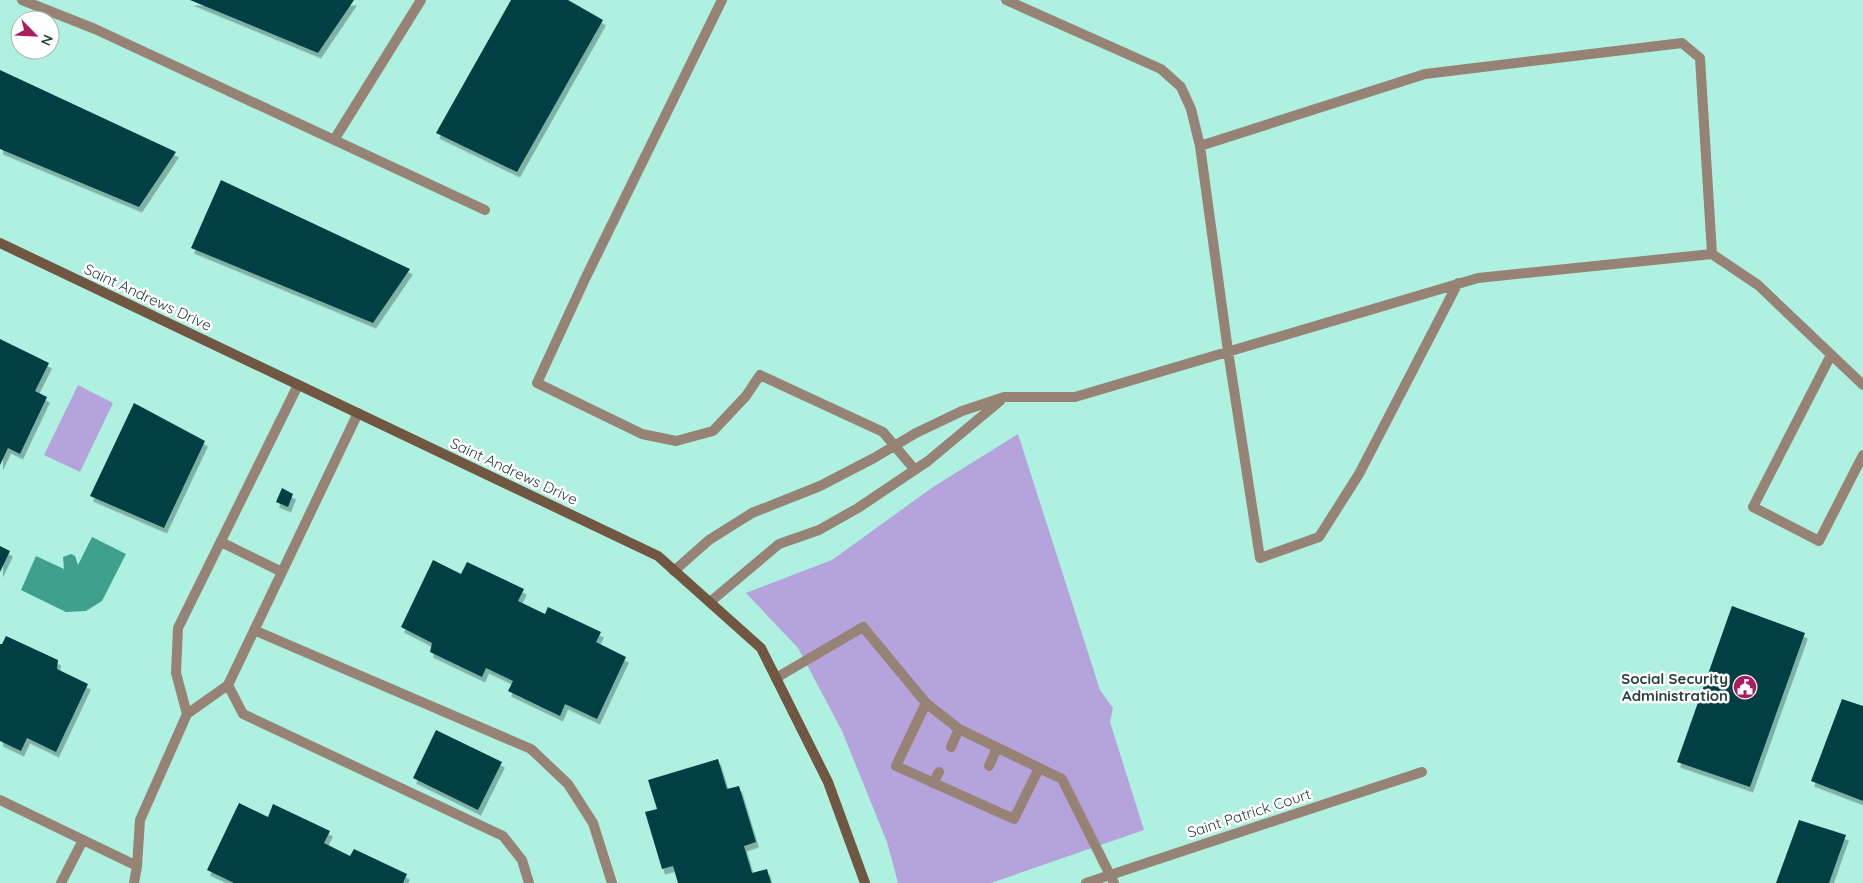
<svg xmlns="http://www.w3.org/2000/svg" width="1863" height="883" viewBox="0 0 1863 883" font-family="Quicksand,sans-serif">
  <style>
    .green { fill: #b5a4db }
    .water { fill: #3fa08e }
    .building { fill: #034144; filter: url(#shadow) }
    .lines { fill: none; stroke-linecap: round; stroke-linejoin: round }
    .lane { stroke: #968375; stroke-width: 10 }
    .street { stroke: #968375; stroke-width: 10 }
    .secondary { stroke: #715642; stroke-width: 10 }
    .labels { text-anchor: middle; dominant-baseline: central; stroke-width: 5; stroke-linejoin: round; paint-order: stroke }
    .street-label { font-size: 15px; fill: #27423c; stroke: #fff }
    .poi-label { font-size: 15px; font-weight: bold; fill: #27423c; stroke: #fff; text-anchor: end }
  </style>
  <defs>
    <filter id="shadow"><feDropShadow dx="3" dy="5.5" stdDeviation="0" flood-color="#0004"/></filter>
  </defs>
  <rect width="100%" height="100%" fill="#aff1e1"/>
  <!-- green -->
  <path class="green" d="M 78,385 L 113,403 L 80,472 L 44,455 Z
    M 1018,434 L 1100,690 L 1113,708 L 1110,722 L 1144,830 L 991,883 L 898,883 L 887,842 L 842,731 L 798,648 L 746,593 L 832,560 L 933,487 Z"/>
  <!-- water -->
  <path class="water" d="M 92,537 L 126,554 L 102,601 L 86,611 L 66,612 L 21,590 L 36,556 L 64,569 L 63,557 L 71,554 L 75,556 L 78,565 Z"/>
  <!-- building -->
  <path class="building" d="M 190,0 L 354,0 L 318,53 Z
    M 511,0 L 568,0 L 603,20 L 517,172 L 436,133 Z
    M 0,70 L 176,152 L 139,207 L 0,149 Z
    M 221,180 L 410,269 L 373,323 L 191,248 Z
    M 0,339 L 49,363 L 35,391 L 47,397 L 20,454 L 8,448 L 0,465 Z
    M 134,403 L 205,441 L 164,528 L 90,496 Z
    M 282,488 L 293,494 L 288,507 L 276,502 Z
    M 0,546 L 10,551 L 0,572 Z
    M 433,560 L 461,574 L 467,562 L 524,589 L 518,601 L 545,614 L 548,607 L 601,632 L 596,642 L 626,657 L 597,719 L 565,704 L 560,716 L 508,691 L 513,681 L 486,668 L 482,677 L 430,652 L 432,643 L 401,627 Z
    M 1732,606 L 1805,633 L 1750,787 L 1677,762 Z
    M 6,636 L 58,660 L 57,669 L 88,684 L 56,752 L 27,738 L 21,751 L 0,741 L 0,644 L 2,644 Z
    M 1842,699 L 1863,706 L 1863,801 L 1811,781 Z
    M 436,730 L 502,762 L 478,810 L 413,778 Z
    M 718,759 L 727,789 L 739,786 L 756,842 L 744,846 L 752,873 L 767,869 L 771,883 L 678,883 L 673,866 L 662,869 L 645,812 L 657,809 L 648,780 Z
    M 239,803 L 268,817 L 273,804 L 330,831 L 324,843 L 350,856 L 354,849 L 407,874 L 403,883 L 234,883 L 207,870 Z
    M 1799,820 L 1846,835 L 1829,883 L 1776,883 Z"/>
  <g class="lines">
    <!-- lane -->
    <path class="lane" d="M 22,0 L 95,29 L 485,210
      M 722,0 L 585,279 L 537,383 L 642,434 L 676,441 L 713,431 L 746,396 L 760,375 L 883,432 L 915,470
      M 1006,0 L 1161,69 L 1181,87 L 1191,109 L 1200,146 L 1425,74 L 1682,43 L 1700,58 L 1712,254 L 1758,285 L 1863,385
      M 334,140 L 421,0
      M 1200,146 L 1228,351 L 1260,558 L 1319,537 L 1359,474 L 1458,283
      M 1831,355 L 1753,507 L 1819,541 L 1863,455
      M 298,385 L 178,628 L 176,673 L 187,714 L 228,685 L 358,413
      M 221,542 L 282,572
      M 674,571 L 709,540 L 752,513 L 820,486 L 874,458 L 916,433 L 962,411 L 1004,397 L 1075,397 L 1478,278 L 1712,254
      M 710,602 L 779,544 L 819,530 L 858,508 L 928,461 L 1000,401
      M 254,630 L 531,749 L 568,784 L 593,823 L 612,883
      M 776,678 L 863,627 L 926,703 L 959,729 L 1062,779 L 1114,883
      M 228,685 L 243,714 L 503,836 L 522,860 L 529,883
      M 926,703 L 896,766 L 1014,819 L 1039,768
      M 951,747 L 959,729
      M 989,766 L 997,748
      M 933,783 L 939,772
      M 0,800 L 137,866
      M 61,883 L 83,840
      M 134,883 L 137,866 L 140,820 L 187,714"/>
    <!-- street -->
    <path class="street" d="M 1086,883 L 1422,772"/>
    <!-- secondary -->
    <path class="secondary" d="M 0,243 L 658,556 L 761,648 L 828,782 L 865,883"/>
  </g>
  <!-- icons -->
  <defs>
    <g id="civic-disc" transform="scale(1.25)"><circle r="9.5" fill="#aa1e5f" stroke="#fff"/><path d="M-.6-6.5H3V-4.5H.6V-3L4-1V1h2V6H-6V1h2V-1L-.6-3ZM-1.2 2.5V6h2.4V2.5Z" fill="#fff"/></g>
  </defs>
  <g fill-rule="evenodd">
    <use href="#civic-disc" x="1745" y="687"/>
  </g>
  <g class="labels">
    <!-- street labels -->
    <g class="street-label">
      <text transform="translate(148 297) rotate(25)">Saint Andrews Drive</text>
      <text transform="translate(514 471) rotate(25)">Saint Andrews Drive</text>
      <text transform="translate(1249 813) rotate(-18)">Saint Patrick Court</text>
    </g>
    <!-- poi labels -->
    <g class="poi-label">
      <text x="1728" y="678">Social Security<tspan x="1728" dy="17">Administration</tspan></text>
    </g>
  </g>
  <!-- north arrow -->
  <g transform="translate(35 35) rotate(114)"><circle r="24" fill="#ffffff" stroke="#a9b3b1"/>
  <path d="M0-4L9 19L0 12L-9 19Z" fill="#aa1e5f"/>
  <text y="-8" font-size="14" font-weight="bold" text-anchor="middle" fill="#27423c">N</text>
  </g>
</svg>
